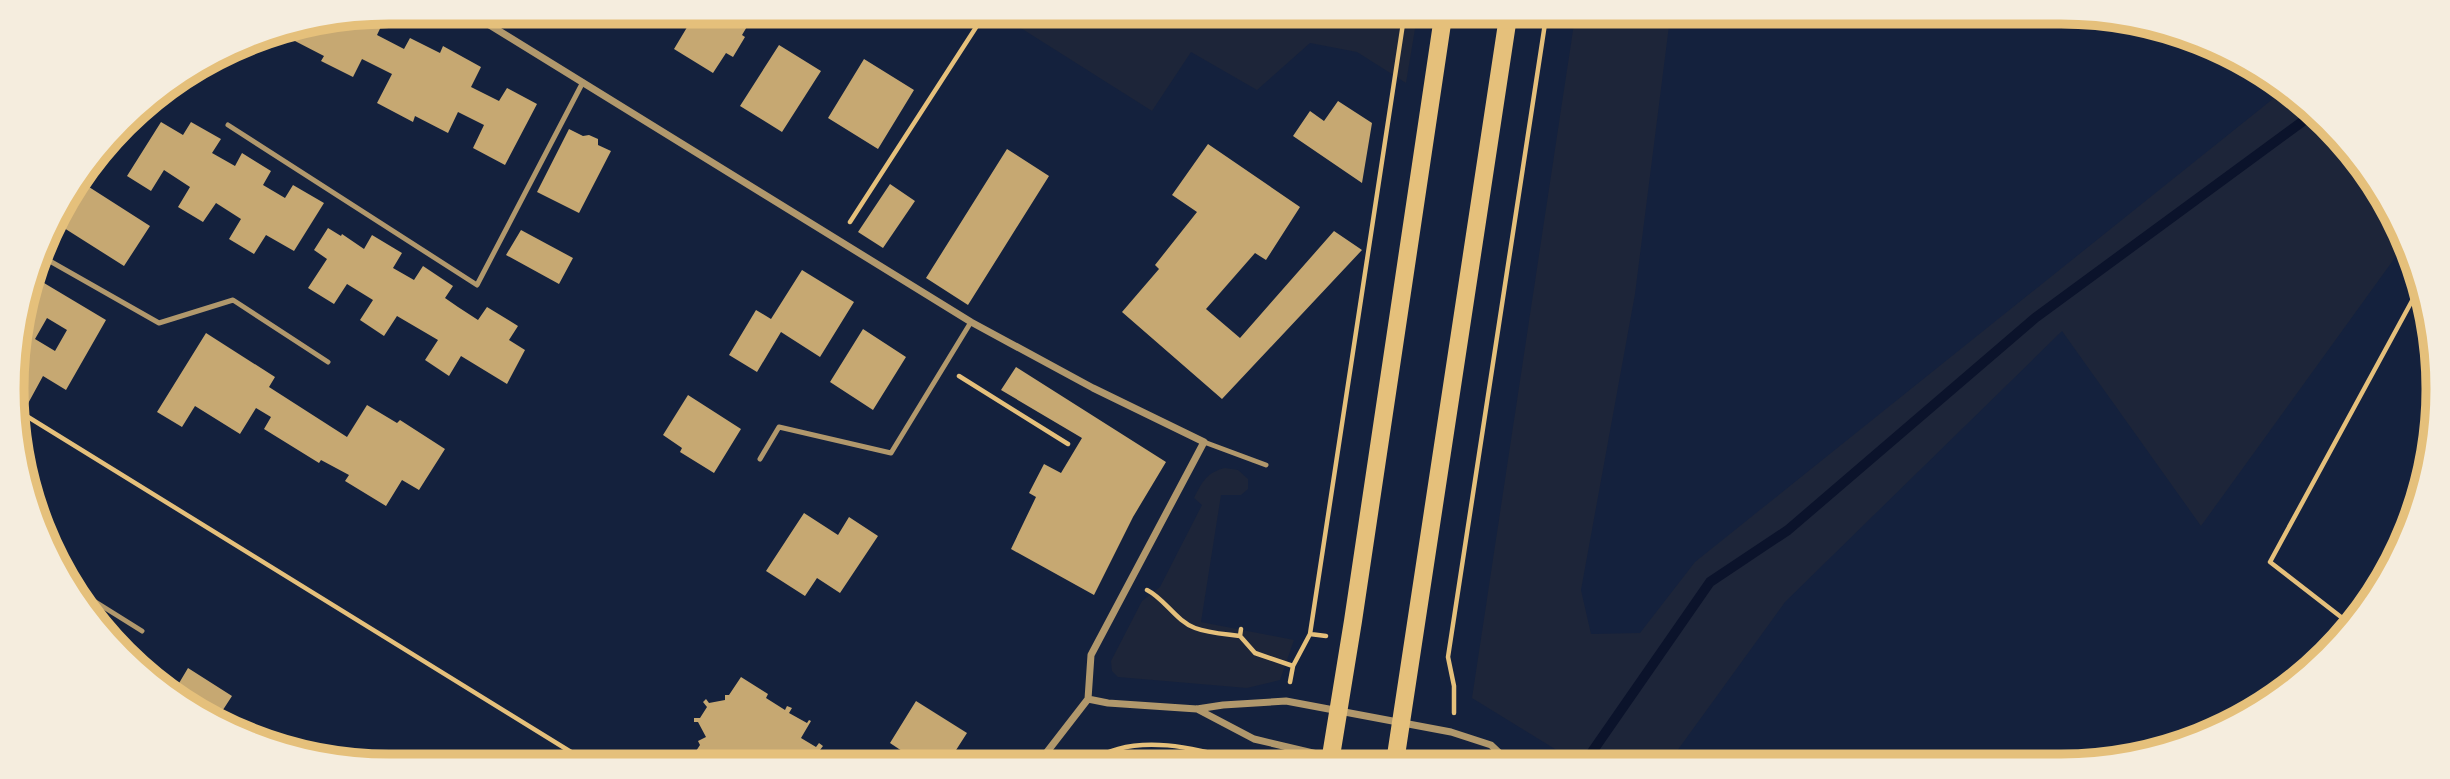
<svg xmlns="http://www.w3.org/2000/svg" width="2450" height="779" viewBox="0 0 2450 779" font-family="'Open Sans',sans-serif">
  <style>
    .green { fill: #1d2539 }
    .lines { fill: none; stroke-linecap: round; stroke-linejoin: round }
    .stream { stroke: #0b132b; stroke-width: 10 }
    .building { fill: #c6a872; fill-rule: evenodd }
    .path { stroke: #e5c07b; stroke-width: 4.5 }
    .service { stroke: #b1986c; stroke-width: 5 }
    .minor { stroke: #b1986c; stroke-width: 7 }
    .primary { stroke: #e5c07b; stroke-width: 18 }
    .rim { fill: none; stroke: #e5c07b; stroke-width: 9 }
  </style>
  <rect width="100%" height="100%" fill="#14213d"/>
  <!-- green -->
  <path class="green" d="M 1000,15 L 1417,17 L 1406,83 L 1357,52 L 1310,43 L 1257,90 L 1191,52 L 1152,111 Z
    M 1575,17 L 1670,18 L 1635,294 L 1581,590 L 1591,634 L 1640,633 L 1695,562 L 2284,90 L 2374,180 L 2402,248 L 2201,526 L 2062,331 L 1785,602 L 1669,762 L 1576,762 L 1472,698 Z
    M 1225,468 L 1238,470 L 1248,479 L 1248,489 L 1241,495 L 1221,495 L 1201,622 L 1294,640 L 1280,680 L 1247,688 L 1118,677 L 1112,671 L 1111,661 L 1142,601 L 1160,587 L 1202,505 L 1194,498 C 1202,482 1207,472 1225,468 Z
    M 1159,751 L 1218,761 L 1107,761 L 1123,752 Z"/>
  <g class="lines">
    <!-- stream -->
    <path class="stream" d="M 1585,762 L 1710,582 L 1788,530 L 2035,318 L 2310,116"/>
  </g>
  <!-- building -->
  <path class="building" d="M 385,13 L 387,14 L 377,35 L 404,49 L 410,38 L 440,53 L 443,46 L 481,67 L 471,87 L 499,101 L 507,88 L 537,104 L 505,165 L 473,148 L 484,125 L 458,112 L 448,133 L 415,116 L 413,122 L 377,103 L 392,74 L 362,59 L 353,77 L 321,61 L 324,56 L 293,40 L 298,30 Z
    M 618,13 L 639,13 L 634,22 Z
    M 695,14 L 742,14 L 751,20 L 742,35 L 745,37 L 733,57 L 726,53 L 713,73 L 674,49 Z
    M 779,45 L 821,71 L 782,132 L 740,106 Z
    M 864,59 L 914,90 L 878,149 L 828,118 Z
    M 1338,101 L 1372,123 L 1362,183 L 1293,136 L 1310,111 L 1324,121 Z
    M 161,122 L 183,135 L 191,122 L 221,139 L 212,153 L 235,166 L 242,153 L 271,171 L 263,185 L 285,198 L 293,185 L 324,203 L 294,251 L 266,235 L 254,254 L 229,239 L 241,219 L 216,203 L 203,222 L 178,207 L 190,187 L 164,170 L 151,191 L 127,176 Z
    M 569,129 L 583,136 L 589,135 L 598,139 L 598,145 L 611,151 L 579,213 L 537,192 Z
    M 1208,144 L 1300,207 L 1266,260 L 1255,253 L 1206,309 L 1240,338 L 1334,231 L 1362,250 L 1222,399 L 1122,312 L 1159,269 L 1155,265 L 1197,212 L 1172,195 Z
    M 1007,149 L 1049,176 L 968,305 L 926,278 Z
    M 890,184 L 915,201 L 883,248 L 858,232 Z
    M 89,187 L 150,226 L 124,266 L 64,228 Z
    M 328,228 L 341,236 L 342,234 L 364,249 L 372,235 L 402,253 L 393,268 L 414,280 L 423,266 L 453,286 L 445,298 L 458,307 L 478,320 L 487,307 L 518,326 L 509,340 L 525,350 L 507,384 L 461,356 L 449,376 L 425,360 L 438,340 L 397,316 L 384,336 L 360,320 L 373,300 L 347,284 L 334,304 L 308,288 L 327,259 L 314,250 Z
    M 521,230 L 573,258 L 559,284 L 506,255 Z
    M 802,270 L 854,302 L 820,357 L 781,332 L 757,372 L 729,355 L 756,310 L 771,319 Z
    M 39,280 L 106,320 L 66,390 L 43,376 L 25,409 L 20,406 L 15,341 L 28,300 ZM 47,318 L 67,330 L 55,351 L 35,339 Z
    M 863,329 L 906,357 L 873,410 L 830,382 Z
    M 206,333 L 275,377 L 269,387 L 347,437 L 367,405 L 397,423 L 400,420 L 445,449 L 419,490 L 402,480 L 386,506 L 345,481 L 349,475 L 321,460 L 319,463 L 264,429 L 271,417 L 256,408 L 240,434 L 195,406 L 182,427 L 157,412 Z
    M 1016,367 L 1166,462 L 1133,517 L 1094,595 L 1011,549 L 1036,497 L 1029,493 L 1044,464 L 1061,473 L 1082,438 L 1001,390 Z
    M 688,395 L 741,429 L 714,473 L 680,452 L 682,448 L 663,435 Z
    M 804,513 L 838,535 L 849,517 L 878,536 L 840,593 L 817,578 L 805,596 L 766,571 Z
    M 188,668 L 232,696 L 217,719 L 180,703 L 172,695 Z
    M 741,677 L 768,694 L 766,698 L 785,710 L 787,706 L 792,708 L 789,713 L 807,723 L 809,720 L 811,721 L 801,738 L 816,747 L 819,743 L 823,746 L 820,750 L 837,760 L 840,756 L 843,758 L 842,761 L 690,760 L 700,745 L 698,741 L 706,737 L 698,722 L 694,722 L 694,718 L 700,718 L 707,707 L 703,702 L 706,699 L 709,703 L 725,700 L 725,695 L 729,695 Z
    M 916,701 L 967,733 L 949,761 L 905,761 L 908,755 L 890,743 Z"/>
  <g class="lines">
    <!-- path -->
    <path class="path" d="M 850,222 L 984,15
      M 959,376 L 1068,444
      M 20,412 L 584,760
      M 2413,510 L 2413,509
      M 1147,590 C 1165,599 1176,621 1195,628 C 1208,633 1225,634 1240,636
      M 2350,624 L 2270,562 L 2419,288
      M 1241,629 L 1240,636 L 1255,653 L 1293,666
      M 1310,634 L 1326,636
      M 1290,682 L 1293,666 L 1310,634 L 1404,17
      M 1454,713 L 1454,686 L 1448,657 L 1546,17
      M 1092,761 C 1134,731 1200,749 1246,762"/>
    <!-- service -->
    <path class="service" d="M 228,125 L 477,285 L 583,82
      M 41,256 L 159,323 L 233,300 L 328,362
      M 1204,442 L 1266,465
      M 760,459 L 779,427 L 891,453 L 971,322
      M 70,586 L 142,631"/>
    <!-- minor -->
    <path class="minor" d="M 470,13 L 971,322 L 1093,388 L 1204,442 L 1091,655 L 1088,699 L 1040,761
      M 1088,699 L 1108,703 L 1197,709 L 1223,705 L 1286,701 L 1451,732 L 1491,745 L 1509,762
      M 1197,709 L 1254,739 L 1351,762"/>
    <!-- primary -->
    <path class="primary" d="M 1330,762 L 1353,621 L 1443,17
      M 1395,762 L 1508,17"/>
  </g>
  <!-- crop -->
  <path d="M0 0H2450V779H0ZM389 24H2061A365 365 0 0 1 2426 389V389A365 365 0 0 1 2061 754H389A365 365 0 0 1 24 389V389A365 365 0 0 1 389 24Z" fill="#f5edde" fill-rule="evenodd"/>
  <path class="rim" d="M389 24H2061A365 365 0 0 1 2426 389V389A365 365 0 0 1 2061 754H389A365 365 0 0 1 24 389V389A365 365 0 0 1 389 24Z"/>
</svg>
